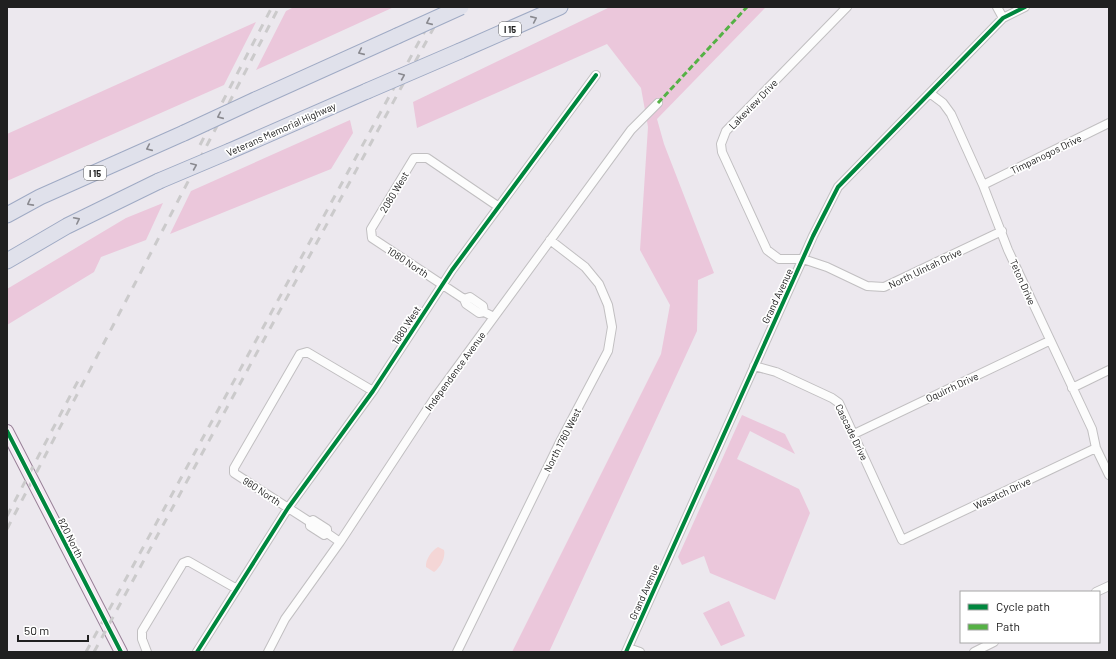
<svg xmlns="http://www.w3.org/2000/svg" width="1116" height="659" viewBox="0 0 1116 659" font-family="Barlow,sans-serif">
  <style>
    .grass { fill: #ebc7db }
    .park { fill: #f4d6d6 }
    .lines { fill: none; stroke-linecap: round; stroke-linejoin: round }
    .minor-casing { stroke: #c1bfc1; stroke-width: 10 }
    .secondary-casing { stroke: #988097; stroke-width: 14 }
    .motorway-casing { stroke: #9faac4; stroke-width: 17 }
    .minor { stroke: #fcfcfc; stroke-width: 8 }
    .secondary { stroke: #f4ebf3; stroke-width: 12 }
    .motorway { stroke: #e0e1eb; stroke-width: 15 }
    .rail { stroke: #cbcacb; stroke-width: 3; stroke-dasharray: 8 8; stroke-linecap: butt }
    .motorway-bridge-casing { stroke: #9faac4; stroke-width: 17; stroke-linecap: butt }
    .motorway-bridge { stroke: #e0e1eb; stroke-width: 15 }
    .quiet { stroke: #55b145; stroke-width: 3; stroke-dasharray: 6 3; stroke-linecap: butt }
    .cycleway-casing { stroke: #fff; stroke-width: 6 }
    .cycleway { stroke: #00873e; stroke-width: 4 }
    .oneway { stroke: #8a8a90 }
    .labels { text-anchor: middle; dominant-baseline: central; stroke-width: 3.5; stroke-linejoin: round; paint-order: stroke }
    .shield { fill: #fff; stroke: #636363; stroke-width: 1 }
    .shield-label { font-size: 9px; font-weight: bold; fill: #202020 }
    .street-label { font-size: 10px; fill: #202020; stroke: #fff }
  </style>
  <rect width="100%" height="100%" fill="#ece8ee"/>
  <!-- grass -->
  <path class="grass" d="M 294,7 L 394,7 L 256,70 L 286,11 Z
    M 610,7 L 766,7 L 657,119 L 664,144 L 714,273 L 698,280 L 697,331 L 549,652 L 512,652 L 661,354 L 670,305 L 640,250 L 648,127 L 641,88 L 607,44 L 417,128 L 413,102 Z
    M 256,22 L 224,85 L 7,181 L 7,134 Z
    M 350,120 L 353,133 L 331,169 L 170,234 L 191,191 Z
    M 163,203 L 146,240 L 101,257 L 94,272 L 7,325 L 7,289 L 126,218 Z
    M 742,415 L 785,434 L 795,454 L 750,431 L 737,459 L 799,489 L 810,513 L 775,600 L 710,573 L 704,556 L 682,565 L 678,557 Z
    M 729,601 L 745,636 L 721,646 L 703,613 Z"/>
  <!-- park -->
  <path class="park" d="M 438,547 L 444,550 C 446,557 440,568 434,572 L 426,567 C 425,560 432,550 438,547 Z"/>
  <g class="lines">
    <!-- minor casing -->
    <g class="minor-casing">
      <path id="minor" d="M 847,7 L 726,131 L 721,144 L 722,152 L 767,250 L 779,259 L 803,259 L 827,267 L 867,286 L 884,287 L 1002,231
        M 997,7 L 1003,18
        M 931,94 L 943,103 L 951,114 L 983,185 L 1008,250 L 1092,429 L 1096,448 L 1109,475
        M 983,185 L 1109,123
        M 464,299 L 470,297 L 483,306 L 484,312
        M 494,317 L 484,312 L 479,313 L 466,304 L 464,299 L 372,238 L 371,229 L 414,158 L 427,158 L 499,207
        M 754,366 L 776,372 L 832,398 L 839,403 L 902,540 L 1096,448
        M 1072,388 L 1109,370
        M 854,434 L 1049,341
        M 310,522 L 313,520 L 327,529 L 327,533 L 340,542
        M 327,533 L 324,535 L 310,526 L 310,522 L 234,473 L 234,468 L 300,354 L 307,352 L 373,391
        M 1096,592 L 1109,586
        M 628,648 L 640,652
        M 147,652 L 142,639 L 142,631 L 183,563 L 188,561 L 237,589
        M 197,652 L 288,508 L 373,391 L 452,270 L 596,75
        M 268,652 L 285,619 L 340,542 L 434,399 L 631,130 L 658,103
        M 457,652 L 561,440 L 608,351 L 612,327 L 608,305 L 599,284 L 585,267 L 550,240
        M 626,652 L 813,236 L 838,187 L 1003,18 L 1025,7
        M 974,652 L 994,642"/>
    </g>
    <!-- secondary casing -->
    <g class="secondary-casing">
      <path id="secondary" d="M 7,431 L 121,652"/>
    </g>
    <!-- motorway casing -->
    <g class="motorway-casing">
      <path id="motorway" d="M 460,51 L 560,7
        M 255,100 L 397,36
        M 230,151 L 367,91
        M 7,215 L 40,197 L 184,133
        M 7,261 L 67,226 L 159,181"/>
    </g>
    <!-- minor -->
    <use href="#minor" class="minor"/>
    <!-- secondary -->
    <use href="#secondary" class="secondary"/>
    <!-- motorway -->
    <use href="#motorway" class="motorway"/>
    <!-- rail -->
    <path class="rail" d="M 200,145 L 272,7
      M 7,516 L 79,379
      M 7,529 L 279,7
      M 86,652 L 438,7
      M 94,652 L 445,7"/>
    <!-- motorway-bridge casing -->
    <g class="motorway-bridge-casing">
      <path id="motorway-bridge" d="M 397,36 L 461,7
        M 367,91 L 460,51
        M 184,133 L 255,100
        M 159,181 L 230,151"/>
    </g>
    <!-- motorway-bridge -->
    <use href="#motorway-bridge" class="motorway-bridge"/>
    <!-- quiet -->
    <path class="quiet" d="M 658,103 L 747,7"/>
    <!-- cycleway casing -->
    <g class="cycleway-casing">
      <path id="cycleway" d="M 7,431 L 121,652
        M 197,652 L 288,508 L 373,391 L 452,270 L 596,75
        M 626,652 L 813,236 L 838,187 L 1003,18 L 1025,7"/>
    </g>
    <!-- cycleway -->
    <use href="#cycleway" class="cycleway"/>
  </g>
  <!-- one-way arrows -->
  <defs><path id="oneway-chevron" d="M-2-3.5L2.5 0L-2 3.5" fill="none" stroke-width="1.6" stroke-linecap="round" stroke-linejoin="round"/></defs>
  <g class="oneway">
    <use href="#oneway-chevron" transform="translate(534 19) rotate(-24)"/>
    <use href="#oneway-chevron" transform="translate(429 22) rotate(156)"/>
    <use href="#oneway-chevron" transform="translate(361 52) rotate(156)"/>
    <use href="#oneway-chevron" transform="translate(402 76) rotate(-23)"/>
    <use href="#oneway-chevron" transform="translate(220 116) rotate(156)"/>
    <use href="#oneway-chevron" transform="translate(149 148) rotate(156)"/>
    <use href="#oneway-chevron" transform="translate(194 166) rotate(-23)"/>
    <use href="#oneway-chevron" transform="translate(30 203) rotate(152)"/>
    <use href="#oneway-chevron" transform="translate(77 220) rotate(-27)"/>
  </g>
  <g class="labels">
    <!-- shield labels -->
    <g class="shield">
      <rect x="499" y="22" width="22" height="14" rx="3"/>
      <rect x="84" y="166" width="22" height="14" rx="3"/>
    </g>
    <g class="shield-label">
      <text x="510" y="29">I 15</text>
      <text x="95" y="173">I 15</text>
    </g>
    <!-- street labels -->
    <g class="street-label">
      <text transform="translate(753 104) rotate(-46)">Lakeview Drive</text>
      <text transform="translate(281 129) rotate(-24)">Veterans Memorial Highway</text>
      <text transform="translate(1046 154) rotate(-26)">Timpanogos Drive</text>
      <text transform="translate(394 192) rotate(-59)">2080 West</text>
      <text transform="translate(408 262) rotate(33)">1080 North</text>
      <text transform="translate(925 268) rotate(-26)">North Uintah Drive</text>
      <text transform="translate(1023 282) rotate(66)">Teton Drive</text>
      <text transform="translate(777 296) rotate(-65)">Grand Avenue</text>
      <text transform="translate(406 325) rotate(-57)">1880 West</text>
      <text transform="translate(455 371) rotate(-54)">Independence Avenue</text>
      <text transform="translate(952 387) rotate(-25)">Oquirrh Drive</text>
      <text transform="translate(852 432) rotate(64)">Cascade Drive</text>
      <text transform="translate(562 440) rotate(-63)">North 1760 West</text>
      <text transform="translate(262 491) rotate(33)">960 North</text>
      <text transform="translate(1002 493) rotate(-25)">Wasatch Drive</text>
      <text transform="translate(71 538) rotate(63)">820 North</text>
      <text transform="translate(644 592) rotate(-66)">Grand Avenue</text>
    </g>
  </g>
  <!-- border -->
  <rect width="1116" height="659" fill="none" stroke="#202020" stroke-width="16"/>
  <!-- legend -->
  <rect x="960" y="591" width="140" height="52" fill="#ffffff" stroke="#a6a6a6"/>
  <rect x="968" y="604" width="20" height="6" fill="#00873e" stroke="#a6a6a6"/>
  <text x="996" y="611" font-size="12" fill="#202020">Cycle path</text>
  <rect x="968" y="624" width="20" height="6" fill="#55b145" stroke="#a6a6a6"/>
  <text x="996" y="631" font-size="12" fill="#202020">Path</text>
  <!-- scale -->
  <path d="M18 635v6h70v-6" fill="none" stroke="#202020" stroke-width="2"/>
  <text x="24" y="635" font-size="12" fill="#202020" stroke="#ffffff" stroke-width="3" paint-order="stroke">50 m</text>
</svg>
